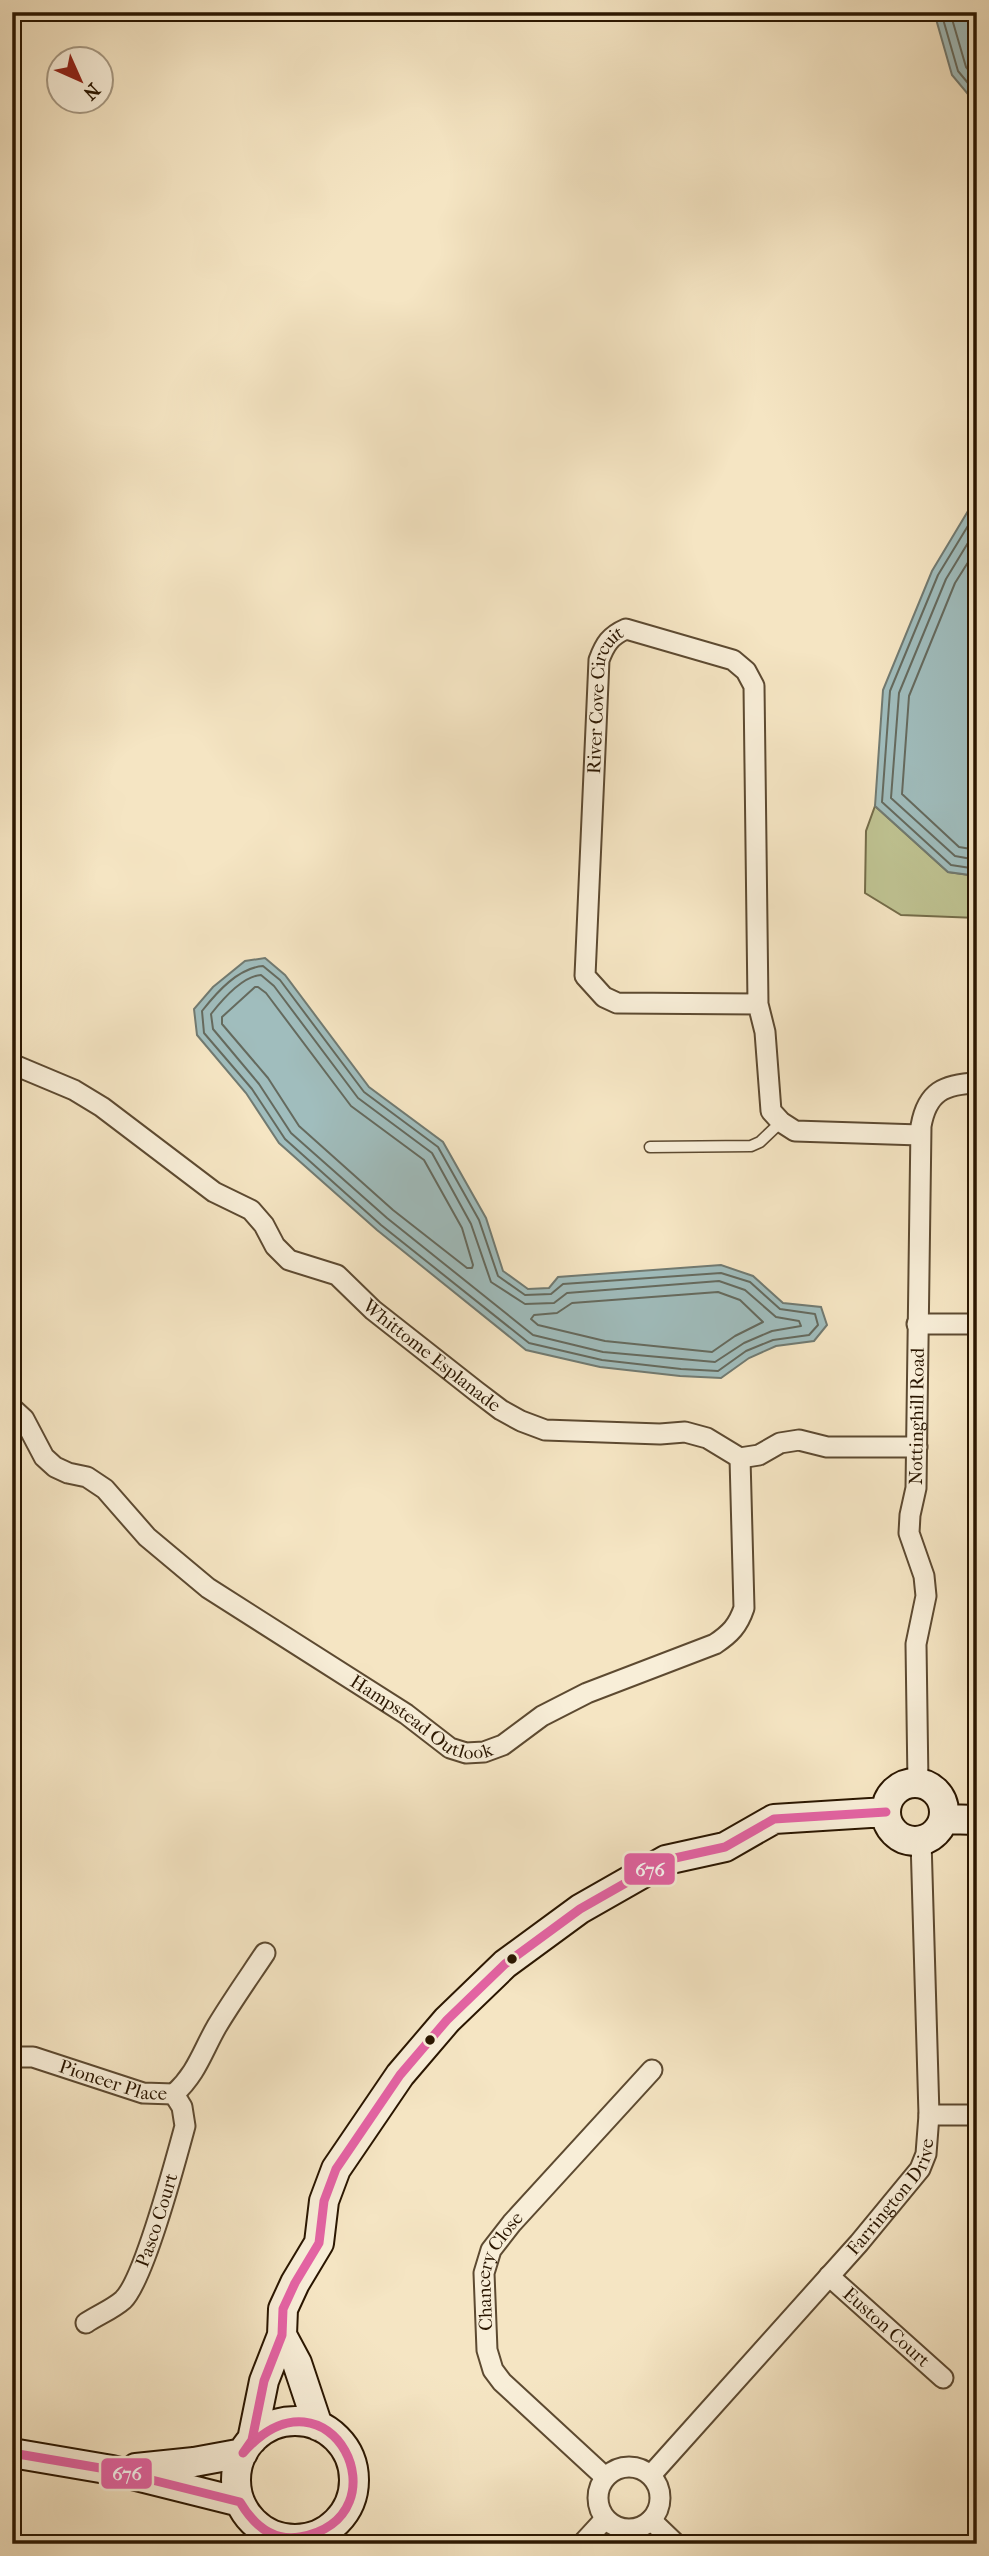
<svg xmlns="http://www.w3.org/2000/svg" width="989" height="2556" viewBox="0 0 989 2556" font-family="'IM FELL French Canon',serif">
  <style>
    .green { fill: #bfc392; stroke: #746c49; stroke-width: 2 }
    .water { fill: #a0bdbd; stroke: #717a71; stroke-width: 2 }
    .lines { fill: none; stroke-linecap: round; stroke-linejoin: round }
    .shore { stroke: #656a5e; stroke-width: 2 }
    .lane-casing { stroke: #5d4a31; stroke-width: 13 }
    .street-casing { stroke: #5d4a31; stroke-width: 23 }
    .secondary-casing { stroke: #2a1600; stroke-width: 32 }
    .lane { stroke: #f8eed8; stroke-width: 10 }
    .street { stroke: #f8eed8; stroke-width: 19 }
    .secondary { stroke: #f8eed8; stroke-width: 28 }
    .bus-1-casing { stroke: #f8eed8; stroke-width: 14 }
    .bus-1 { stroke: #e463a4; stroke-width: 9 }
    .bus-dot { fill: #2a1600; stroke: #f8eed8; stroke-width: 2.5 }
    .labels { text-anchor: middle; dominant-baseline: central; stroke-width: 5; stroke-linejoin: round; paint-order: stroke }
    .street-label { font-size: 19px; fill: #2a1600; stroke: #f8eed8 }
    .line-badge { stroke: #f8eed8; stroke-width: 2.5 }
    .badge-label { font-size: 19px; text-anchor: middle; font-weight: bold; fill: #fff }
  </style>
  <rect width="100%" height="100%" fill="#f5e5c3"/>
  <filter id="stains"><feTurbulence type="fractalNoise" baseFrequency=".00286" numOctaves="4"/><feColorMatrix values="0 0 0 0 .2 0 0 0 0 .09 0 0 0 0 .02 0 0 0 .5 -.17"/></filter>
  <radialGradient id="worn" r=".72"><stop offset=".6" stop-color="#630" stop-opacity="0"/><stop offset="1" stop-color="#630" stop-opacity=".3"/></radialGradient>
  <!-- green -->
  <path class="green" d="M 875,806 L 948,872 L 977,876 L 977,918 L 901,915 L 865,893 L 866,831 Z"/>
  <!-- water -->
  <path class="water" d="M 934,12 L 977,12 L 977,105 L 952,75 Z
    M 974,501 L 977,501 L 977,876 L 948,872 L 875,806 L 883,690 L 932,571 Z
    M 265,958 L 285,975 L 369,1087 L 443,1142 L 486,1218 L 503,1271 L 528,1289 L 549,1288 L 558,1277 L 721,1265 L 753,1276 L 783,1303 L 821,1307 L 827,1325 L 814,1341 L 776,1346 L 749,1358 L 721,1378 L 680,1376 L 600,1367 L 526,1350 L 377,1230 L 279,1143 L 246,1093 L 197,1035 L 194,1009 L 213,987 L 245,961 Z"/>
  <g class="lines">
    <!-- shore -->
    <path class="shore" d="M 941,12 L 958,71 L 977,94
      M 950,12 L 966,67 L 977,80
      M 977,511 L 938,575 L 890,691 L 882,802 L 951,865 L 977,869
      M 977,528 L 946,579 L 899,693 L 891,798 L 955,856 L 977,860
      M 977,548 L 955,583 L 909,696 L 902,794 L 959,847 L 977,850
      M 263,966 L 280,980 L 364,1092 L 438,1147 L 479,1220 L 498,1276 L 525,1295 L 551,1294 L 563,1284 L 721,1273 L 750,1282 L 780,1309 L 815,1314 L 818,1325 L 809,1335 L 773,1340 L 746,1351 L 718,1371 L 681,1369 L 602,1360 L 529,1343 L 381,1225 L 285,1139 L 252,1089 L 204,1033 L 202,1011 C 217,992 238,968 263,966 Z
      M 261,975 L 274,986 L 358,1098 L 432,1153 L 471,1224 L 491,1282 L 525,1304 L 554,1303 L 567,1293 L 719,1281 L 745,1290 L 776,1317 L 799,1321 L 801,1326 L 772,1331 L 744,1343 L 715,1362 L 603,1352 L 533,1335 L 387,1218 L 291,1133 L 259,1084 L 213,1029 L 211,1014 C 222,1000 242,976 261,975 Z
      M 255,987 L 258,987 L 266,993 L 351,1106 L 424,1160 L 462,1228 L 473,1265 L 472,1268 L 467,1268 L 393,1210 L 299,1126 L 268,1078 L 222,1024 L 222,1017 Z
      M 718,1292 L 740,1300 L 763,1322 L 735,1336 L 712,1352 L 605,1341 L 538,1325 L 531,1319 L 534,1315 L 557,1313 L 572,1303 Z"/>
    <!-- lane casing -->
    <g class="lane-casing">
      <path id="lane" d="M 650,1147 L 751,1146 L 760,1142 L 781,1122"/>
    </g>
    <!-- street casing -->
    <g class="street-casing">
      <g id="street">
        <path id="s1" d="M 758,1004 L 617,1003 L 604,997 L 585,976 L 599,660 C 605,644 610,636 626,629 L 733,660 L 746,671 L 754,686 L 758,1004 L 765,1032 L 771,1111 L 781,1122 L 795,1131 L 920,1135"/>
        <path id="s2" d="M 12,1064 L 74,1090 L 102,1107 L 214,1192 L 251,1210 L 264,1225 L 275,1246 L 289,1260 L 337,1275 L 373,1310 L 476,1391 L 501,1410 L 521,1421 L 545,1430 L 660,1434 L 685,1432 L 707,1438 L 740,1458 L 759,1455 L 780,1443 L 799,1440 L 827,1447 L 917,1447"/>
        <path d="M 917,1324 L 977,1324"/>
        <path id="s3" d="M 12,1408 L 24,1419 L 44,1457 L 55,1467 L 68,1473 L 87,1477 L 105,1489 L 147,1537 L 208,1588 L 406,1714 L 450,1748 L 466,1753 L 484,1752 L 503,1745 L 542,1716 L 587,1693 L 715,1644 C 730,1634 738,1626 744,1608 L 740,1458"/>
        <path id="s4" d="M 918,1783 L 916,1644 L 926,1596 L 924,1576 L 909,1533 L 910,1515 L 916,1488 L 921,1126 C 927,1092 944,1084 977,1083"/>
        <path id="s5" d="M 12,2057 L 33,2057 L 143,2093 L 174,2094 C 197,2073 202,2052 217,2026 C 232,2001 249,1977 265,1953"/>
        <path d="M 929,2115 L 977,2115"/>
        <path id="s6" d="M 829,2276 L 943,2378"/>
        <path id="s7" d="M 86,2323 C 98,2315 113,2309 123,2300 C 144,2280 176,2159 185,2126 L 182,2107 L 174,2094"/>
        <circle cx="629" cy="2498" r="31"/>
        <path id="s8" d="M 651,2475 L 859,2243 L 920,2169 L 926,2154 L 929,2115 L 921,1840"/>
        <path id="s9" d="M 605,2477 L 502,2382 L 493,2370 L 487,2350 L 484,2273 L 491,2250 L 512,2223 L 652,2070"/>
        <path d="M 651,2520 L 676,2544"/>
        <path d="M 582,2544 L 605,2519"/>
      </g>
    </g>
    <!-- secondary casing -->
    <g class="secondary-casing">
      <path id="secondary" d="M886 1812a29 29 0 1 1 58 0a29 29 0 1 1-58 0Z
        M 944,1819 L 977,1820
        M 282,2335 L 297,2363 L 318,2426
        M236 2480a59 59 0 1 1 118 0a59 59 0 1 1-118 0Z
        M 252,2440 L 264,2381 L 282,2335 L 283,2309 L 295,2283 L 319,2243 L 324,2201 L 336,2169 L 400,2075 L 447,2020 L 505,1964 L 580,1909 L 666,1860 L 725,1847 L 774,1819 L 886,1812
        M 12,2453 L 112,2470 L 240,2502
        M 136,2468 L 194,2462 L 243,2453"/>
    </g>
    <!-- lane -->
    <use href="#lane" class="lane"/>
    <!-- street -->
    <use href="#street" class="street"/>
    <!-- secondary -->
    <use href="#secondary" class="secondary"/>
    <!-- bus-1 casing -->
    <g class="bus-1-casing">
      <path id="bus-1" d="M 12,2453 L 112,2470 L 240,2502
        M 243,2453 L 252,2440 L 264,2381 L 282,2335 L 283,2309 L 295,2283 L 319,2243 L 324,2201 L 336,2169 L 400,2075 L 447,2020 L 505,1964 L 580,1909 L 666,1860 L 725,1847 L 774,1819 L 886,1812
        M 240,2502 C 253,2524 272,2542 300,2537 C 409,2517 330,2355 243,2453"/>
    </g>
    <!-- bus-1 -->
    <use href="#bus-1" class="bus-1"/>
  </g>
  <!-- markers -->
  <g class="bus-dot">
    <circle cx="512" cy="1959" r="6"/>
    <circle cx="430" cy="2040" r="6"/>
  </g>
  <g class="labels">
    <!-- street labels -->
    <g class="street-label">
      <text stroke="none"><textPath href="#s1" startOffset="462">River Cove Circuit</textPath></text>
      <text stroke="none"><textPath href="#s2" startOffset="520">Whittome Esplanade</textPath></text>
      <text stroke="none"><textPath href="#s4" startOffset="371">Nottinghill Road</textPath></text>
      <text stroke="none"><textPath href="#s3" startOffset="525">Hampstead Outlook</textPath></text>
      <text stroke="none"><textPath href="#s5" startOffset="105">Pioneer Place</textPath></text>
      <text stroke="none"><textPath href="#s8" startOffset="369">Farrington Drive</textPath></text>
      <text stroke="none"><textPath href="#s7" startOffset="131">Pasco Court</textPath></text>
      <text stroke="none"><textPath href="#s9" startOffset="259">Chancery Close</textPath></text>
      <text stroke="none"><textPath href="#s6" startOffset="77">Euston Court</textPath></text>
    </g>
  </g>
  <g class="line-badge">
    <rect x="623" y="1852" width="53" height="34" rx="7" fill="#e463a4"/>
    <rect x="100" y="2457" width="53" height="33" rx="7" fill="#e463a4"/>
  </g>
  <g class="badge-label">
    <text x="650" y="1876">676</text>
    <text x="127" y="2480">676</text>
  </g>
  <!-- margin -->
  <rect width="989" height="2556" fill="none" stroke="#f5e5c3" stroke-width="42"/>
  <rect x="14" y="14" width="961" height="2528" fill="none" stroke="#2a1600" stroke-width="3.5"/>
  <rect x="21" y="21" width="947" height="2514" fill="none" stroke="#2a1600" stroke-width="2"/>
  <!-- north arrow -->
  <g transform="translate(80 80) rotate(135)"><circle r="33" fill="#f8eed8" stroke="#a69882" stroke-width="2"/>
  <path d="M0-5L12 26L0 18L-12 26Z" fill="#8f2418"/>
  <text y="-10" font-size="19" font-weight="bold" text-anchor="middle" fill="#2a1600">N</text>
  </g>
  <rect width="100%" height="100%" filter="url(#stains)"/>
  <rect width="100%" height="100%" fill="url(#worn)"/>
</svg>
